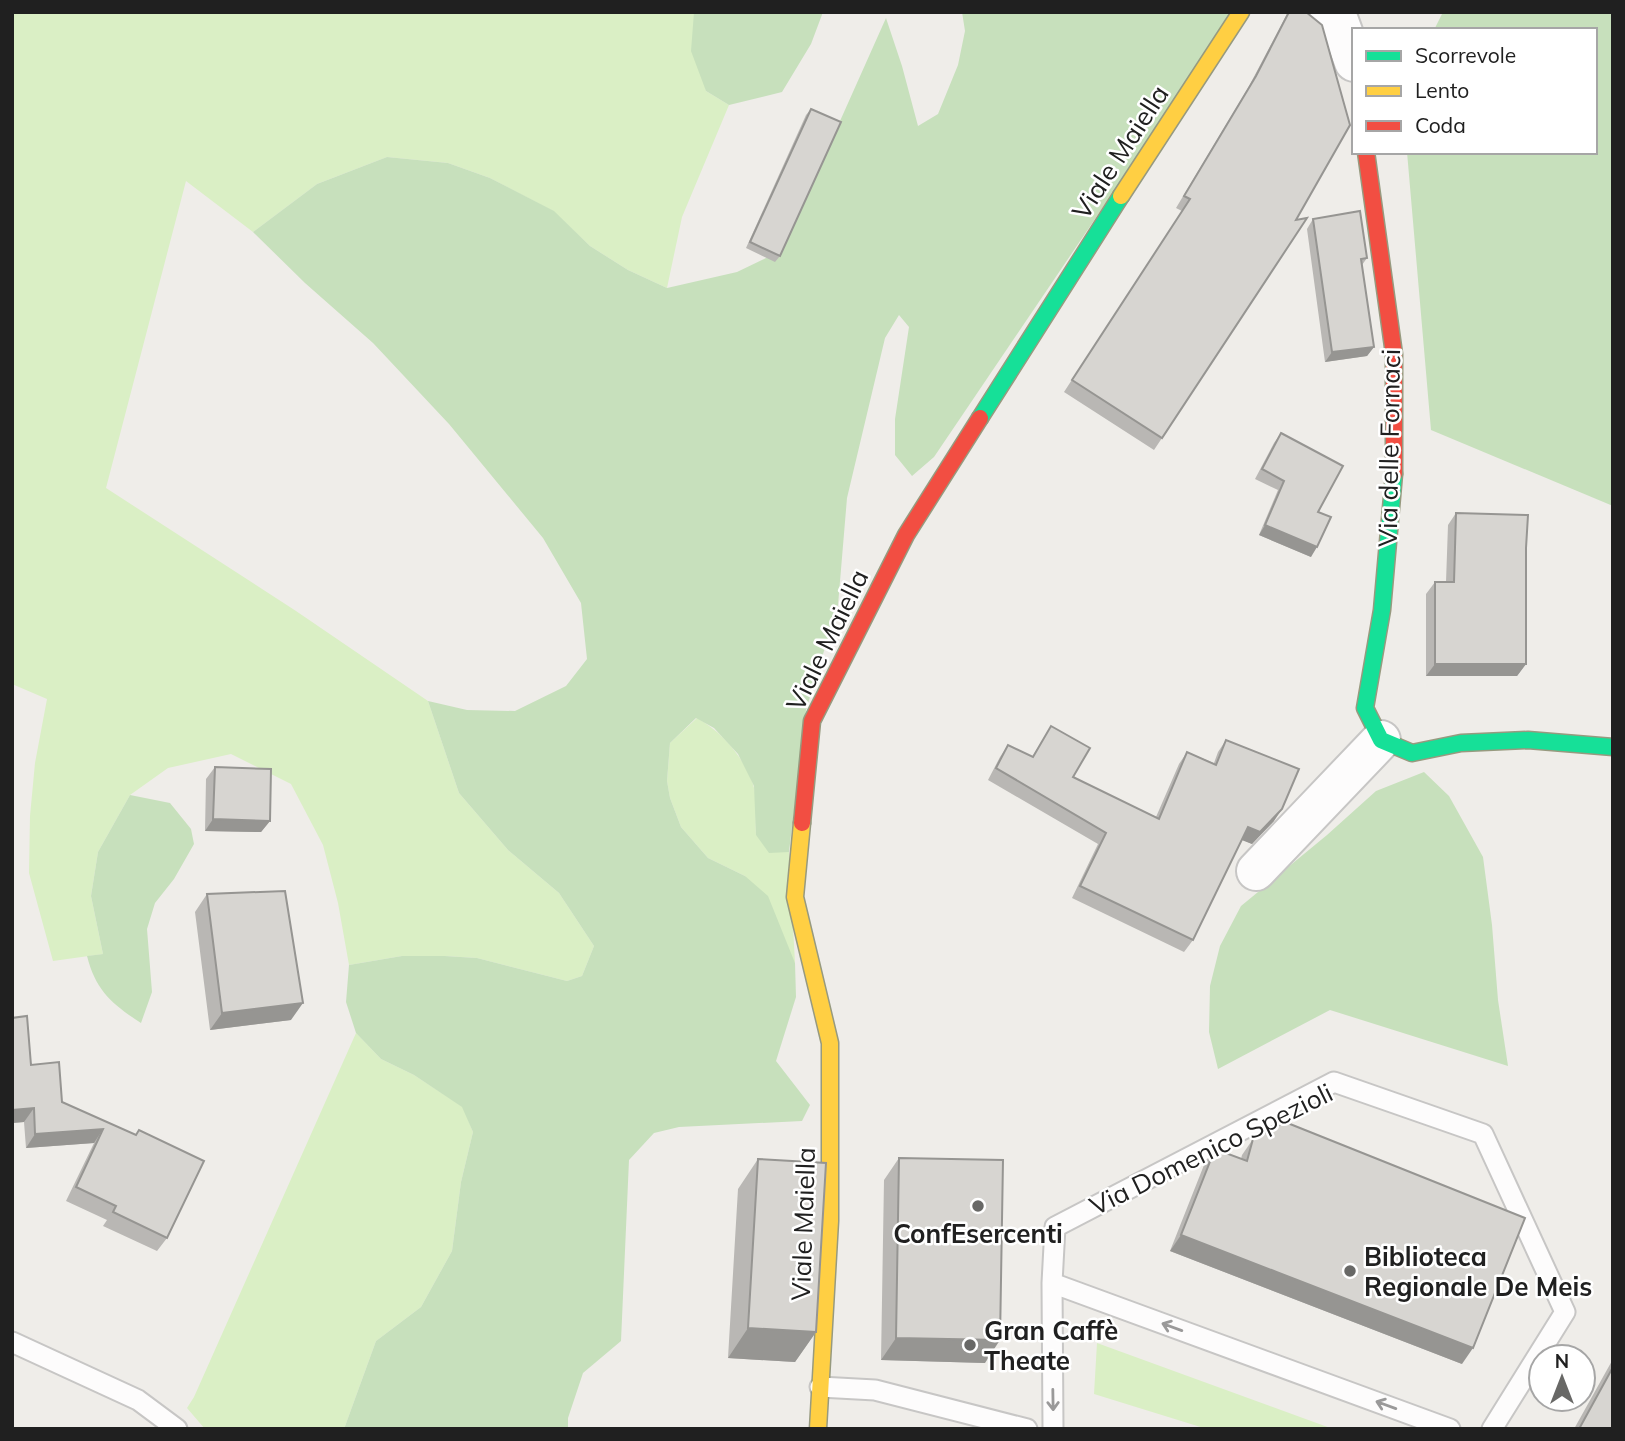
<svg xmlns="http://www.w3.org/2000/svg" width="1625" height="1441" viewBox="0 0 1625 1441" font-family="Mulish,sans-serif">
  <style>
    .grass { fill: #daefc5 }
    .forest { fill: #c7e0bc }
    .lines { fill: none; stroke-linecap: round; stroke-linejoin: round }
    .lane-casing { stroke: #c7c6c5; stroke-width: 23 }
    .street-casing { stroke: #c7c6c5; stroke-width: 42 }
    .fast-casing { stroke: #979a7f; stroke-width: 19 }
    .slow-casing { stroke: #979a7f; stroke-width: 19 }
    .jam-casing { stroke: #979a7f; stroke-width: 19 }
    .lane { stroke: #fdfcfc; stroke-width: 19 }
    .street { stroke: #fdfcfc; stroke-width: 38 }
    .fast { stroke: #16e098; stroke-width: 16 }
    .slow { stroke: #ffcf43; stroke-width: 16 }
    .jam { stroke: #f24e42; stroke-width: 16 }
    .wall { fill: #b9b7b4 }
    .shaded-wall { fill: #969592 }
    .building { fill: #d7d5d1; stroke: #969592; stroke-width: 2 }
    .oneway { stroke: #9a9999 }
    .poi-dot { fill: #686866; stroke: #fff; stroke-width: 2.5 }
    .labels { text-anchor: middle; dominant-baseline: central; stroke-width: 5; stroke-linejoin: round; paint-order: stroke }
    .street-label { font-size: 26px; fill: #202020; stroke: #fff }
    .poi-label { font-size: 26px; font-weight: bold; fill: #202020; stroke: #fff; text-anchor: start }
  </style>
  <rect width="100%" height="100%" fill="#efede9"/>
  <!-- grass -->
  <path class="grass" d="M 12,12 L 694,12 L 706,91 L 729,105 L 682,217 L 667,288 L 628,270 L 590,246 L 553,211 L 490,178 L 448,163 L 387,157 L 317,184 L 253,232 L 186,181 L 106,488 L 296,611 L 428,701 L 459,793 L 508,850 L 559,893 L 594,946 L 582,976 L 567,981 L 477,958 L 445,956 L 402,956 L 349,965 L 338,903 L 323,845 L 291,784 L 231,754 L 168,768 L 130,795 L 98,852 L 91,896 L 103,954 L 53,961 L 29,873 L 30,816 L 35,763 L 47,699 L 12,684 Z
    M 697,718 C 722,732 743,756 753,784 C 758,799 755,820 756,835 L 789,852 L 795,963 L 745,876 L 708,858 L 681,827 L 670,798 L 667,781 L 670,743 Z
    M 356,1033 L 381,1059 L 414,1075 L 463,1107 L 473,1132 L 461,1182 L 452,1251 L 421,1307 L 376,1341 L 344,1429 L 205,1429 L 187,1408 L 194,1397 Z
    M 1097,1343 L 1333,1429 L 1207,1429 L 1094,1394 Z"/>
  <!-- forest -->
  <path class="forest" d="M 694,12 L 823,12 L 811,44 L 782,92 L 729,105 L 706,91 L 691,51 Z
    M 962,12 L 1235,12 L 934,457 L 912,476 L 895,455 L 895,419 L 909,327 L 899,315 L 885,338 L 847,498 L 838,605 L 806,710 L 789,852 L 769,853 L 756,835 L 754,786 L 738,754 L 714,728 L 696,718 L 670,743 L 667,781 L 670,798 L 681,827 L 708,858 L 745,876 L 768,896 L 795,963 L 796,997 L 776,1061 L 810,1105 L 802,1121 L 679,1127 L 654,1133 L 629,1160 L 621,1341 L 583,1373 L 568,1418 L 568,1429 L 344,1429 L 376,1341 L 421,1307 L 452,1251 L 461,1182 L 473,1132 L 462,1107 L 414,1075 L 381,1059 L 356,1033 L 346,1002 L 349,965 L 402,956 L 445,956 L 477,958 L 567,981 L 582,976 L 594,946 L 559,893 L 508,850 L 459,793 L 428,701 L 467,710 L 515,711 L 566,686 L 587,659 L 581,603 L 543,538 L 449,424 L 373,343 L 305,283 L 253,232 L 317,184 L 387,157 L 448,163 L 490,178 L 554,211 L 590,246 L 628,270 L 667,288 L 737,272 L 768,257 L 786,242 L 886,18 L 902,66 L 918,126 L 938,114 L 958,65 L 965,31 Z
    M 1443,12 L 1613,12 L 1613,506 L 1431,430 L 1407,152 L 1595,152 L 1595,30 L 1434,30 Z
    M 1424,772 L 1449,796 L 1483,857 L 1492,925 L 1498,1000 L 1508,1066 L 1330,1010 L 1218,1069 L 1209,1032 L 1210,986 L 1220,946 L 1241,906 L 1327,835 L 1376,791 Z
    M 130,795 L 170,803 L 191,829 L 194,844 L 174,879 L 155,903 L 147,929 L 152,992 L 141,1023 C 112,1004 96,991 87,956 L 103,954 L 91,896 L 98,852 Z"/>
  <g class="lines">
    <!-- lane casing -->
    <g class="lane-casing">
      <path id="lane" d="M 1052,1283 L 1450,1429
        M 12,1342 L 138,1400 L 177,1429
        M 820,1387 L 875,1390 L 1027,1429
        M 1053,1429 L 1052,1283 L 1055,1227 L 1334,1082 L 1483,1134 L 1565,1312 L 1492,1429"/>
    </g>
    <!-- street casing -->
    <g class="street-casing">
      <path id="street" d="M 1327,12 L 1339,21 L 1354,62
        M 1256,871 L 1381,740"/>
    </g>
    <!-- fast casing -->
    <g class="fast-casing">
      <path id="fast" d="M 980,418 L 1121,196
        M 1394,474 L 1382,610 L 1365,708 L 1381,740 L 1412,753 L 1461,743 L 1528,740 L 1613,747"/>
    </g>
    <!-- slow casing -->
    <g class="slow-casing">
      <path id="slow" d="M 1121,196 L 1241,12
        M 802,823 L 795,897 L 830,1043 L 830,1221 L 818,1429"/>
    </g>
    <!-- jam casing -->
    <g class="jam-casing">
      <path id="jam" d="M 1366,152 L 1394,354 L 1394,474
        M 802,823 L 812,721 L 906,535 L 980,418"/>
    </g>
    <!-- lane -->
    <use href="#lane" class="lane"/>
    <!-- street -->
    <use href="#street" class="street"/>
    <!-- fast -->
    <use href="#fast" class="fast"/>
    <!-- slow -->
    <use href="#slow" class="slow"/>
    <!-- jam -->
    <use href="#jam" class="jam"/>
  </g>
  <!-- wall -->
  <path class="wall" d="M 1288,12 L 1306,12 L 1162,438 L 1154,450 L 1064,392 L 1182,211 L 1176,208 L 1248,88 Z
    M 811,109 L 780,256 L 775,262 L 746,248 L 806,115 Z
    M 1313,219 L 1367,258 L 1362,265 L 1374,347 L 1367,356 L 1325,362 L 1307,229 Z
    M 1281,433 L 1318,512 L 1311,557 L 1259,535 L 1278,490 L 1255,479 L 1274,443 Z
    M 1456,513 L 1526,548 L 1526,664 L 1517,676 L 1426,676 L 1426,594 L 1435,582 L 1446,582 L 1448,525 Z
    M 1051,726 L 1073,777 L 1156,817 L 1179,764 L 1187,752 L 1214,763 L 1218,752 L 1226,740 L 1274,821 L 1252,844 L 1241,839 L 1193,940 L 1184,952 L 1072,898 L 1098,844 L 988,780 L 1000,757 L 1008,745 L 1032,757 Z
    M 215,767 L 270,821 L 261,832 L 205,831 L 206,779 Z
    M 207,894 L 291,1020 L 210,1030 L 195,912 Z
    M 12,1018 L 31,1065 L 62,1102 L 136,1135 L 139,1130 L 167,1238 L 157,1251 L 103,1226 L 107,1220 L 66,1201 L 94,1143 L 26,1148 L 24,1122 L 12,1123 Z
    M 1253,1139 L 1462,1364 L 1170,1251 L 1204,1165 L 1215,1149 L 1241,1159 L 1242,1155 Z
    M 899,1158 L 985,1363 L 881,1360 L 884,1180 Z
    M 758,1159 L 816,1332 L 795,1362 L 728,1358 L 738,1189 Z
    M 1613,1359 L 1613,1429 L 1574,1429 Z"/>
  <!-- shaded-wall -->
  <path class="shaded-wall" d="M 1374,347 L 1367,356 L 1325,362 L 1332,352 Z
    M 1265,525 L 1317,547 L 1311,557 L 1259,535 Z
    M 1435,664 L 1526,664 L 1517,676 L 1426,676 Z
    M 1282,809 L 1274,821 L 1252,844 L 1239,839 L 1248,827 Z
    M 213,819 L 270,821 L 261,832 L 205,831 Z
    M 303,1003 L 291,1020 L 210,1030 L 222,1013 Z
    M 34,1108 L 24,1122 L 12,1123 L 12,1110 Z
    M 103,1129 L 94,1143 L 26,1148 L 35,1134 Z
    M 1181,1235 L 1473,1348 L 1462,1364 L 1170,1251 Z
    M 748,1328 L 816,1332 L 795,1362 L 728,1358 Z
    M 896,1338 L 1000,1340 L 985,1363 L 881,1360 Z"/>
  <!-- building -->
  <path class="building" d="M 1289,12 L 1306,12 L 1322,25 L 1350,125 L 1296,220 L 1307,218 L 1162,438 L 1072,380 L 1190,199 L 1184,196 L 1256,76 Z
    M 811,109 L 841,122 L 780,256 L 750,242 Z
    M 1360,211 L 1367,258 L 1361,259 L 1374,347 L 1332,352 L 1313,219 Z
    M 1281,433 L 1343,466 L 1318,512 L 1331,517 L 1317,547 L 1265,525 L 1284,481 L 1262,469 Z
    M 1456,513 L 1528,515 L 1526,548 L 1526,664 L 1435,664 L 1435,582 L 1454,582 Z
    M 1051,726 L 1090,748 L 1073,777 L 1159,819 L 1187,752 L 1216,765 L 1226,740 L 1299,769 L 1282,809 L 1260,832 L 1248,827 L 1193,940 L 1080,886 L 1106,833 L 996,768 L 1008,745 L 1033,757 Z
    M 215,767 L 271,769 L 270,821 L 213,819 Z
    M 285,891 L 303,1003 L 222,1013 L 207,894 Z
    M 27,1016 L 31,1065 L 59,1062 L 62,1102 L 136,1135 L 139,1130 L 204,1161 L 167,1238 L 113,1212 L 116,1206 L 76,1187 L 103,1129 L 35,1134 L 34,1108 L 12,1110 L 12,1018 Z
    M 1285,1122 L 1525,1218 L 1473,1348 L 1181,1235 L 1215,1149 L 1247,1161 L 1253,1139 Z
    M 899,1158 L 1003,1160 L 1000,1340 L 896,1338 Z
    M 758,1159 L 826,1163 L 816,1332 L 748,1328 Z
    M 1613,1367 L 1613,1429 L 1579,1429 Z"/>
  <!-- one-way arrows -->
  <defs><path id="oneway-shaft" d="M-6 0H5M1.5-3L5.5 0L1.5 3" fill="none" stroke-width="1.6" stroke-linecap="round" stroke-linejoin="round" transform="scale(1.75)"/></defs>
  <g class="oneway">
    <use href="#oneway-shaft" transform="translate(1172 1327) rotate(-160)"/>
    <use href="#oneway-shaft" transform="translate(1053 1400) rotate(89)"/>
    <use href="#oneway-shaft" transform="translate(1386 1405) rotate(-160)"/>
  </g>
  <!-- markers -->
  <g class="poi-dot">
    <circle cx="978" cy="1206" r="7"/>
    <circle cx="1350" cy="1271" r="7"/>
    <circle cx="970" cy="1345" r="7"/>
  </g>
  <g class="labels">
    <!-- street labels -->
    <g class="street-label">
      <text transform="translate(1120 152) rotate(-57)">Viale Maiella</text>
      <text transform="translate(1389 448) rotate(-89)">Via delle Fornaci</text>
      <text transform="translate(827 640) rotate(-64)">Viale Maiella</text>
      <text transform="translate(1211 1149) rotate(-26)">Via Domenico Spezioli</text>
      <text transform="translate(803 1224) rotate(-88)">Viale Maiella</text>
    </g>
    <!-- poi labels -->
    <g class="poi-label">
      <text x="978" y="1233" text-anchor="middle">ConfEsercenti</text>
      <text x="1364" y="1256">Biblioteca<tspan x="1364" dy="30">Regionale De Meis</tspan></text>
      <text x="984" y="1330">Gran Caffè<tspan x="984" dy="30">Theate</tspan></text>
    </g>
  </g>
  <!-- border -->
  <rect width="1625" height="1441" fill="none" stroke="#202020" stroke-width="28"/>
  <!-- legend -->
  <rect x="1352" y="28" width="245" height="126" fill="#ffffff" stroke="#a6a6a6" stroke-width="2"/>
  <rect x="1366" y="51" width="35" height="10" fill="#16e098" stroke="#a6a6a6" stroke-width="2"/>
  <text x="1415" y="63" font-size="21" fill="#202020">Scorrevole</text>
  <rect x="1366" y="86" width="35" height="10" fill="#ffcf43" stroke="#a6a6a6" stroke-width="2"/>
  <text x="1415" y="98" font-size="21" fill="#202020">Lento</text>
  <rect x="1366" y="121" width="35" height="10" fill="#f24e42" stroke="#a6a6a6" stroke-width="2"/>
  <text x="1415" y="133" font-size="21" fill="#202020">Coda</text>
  <!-- north arrow -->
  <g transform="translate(1562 1378)"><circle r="33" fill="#ffffff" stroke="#a6a6a6" stroke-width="2"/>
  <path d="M0-5L12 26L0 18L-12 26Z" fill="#686866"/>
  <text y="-10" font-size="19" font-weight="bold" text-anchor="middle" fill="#202020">N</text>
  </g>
</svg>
